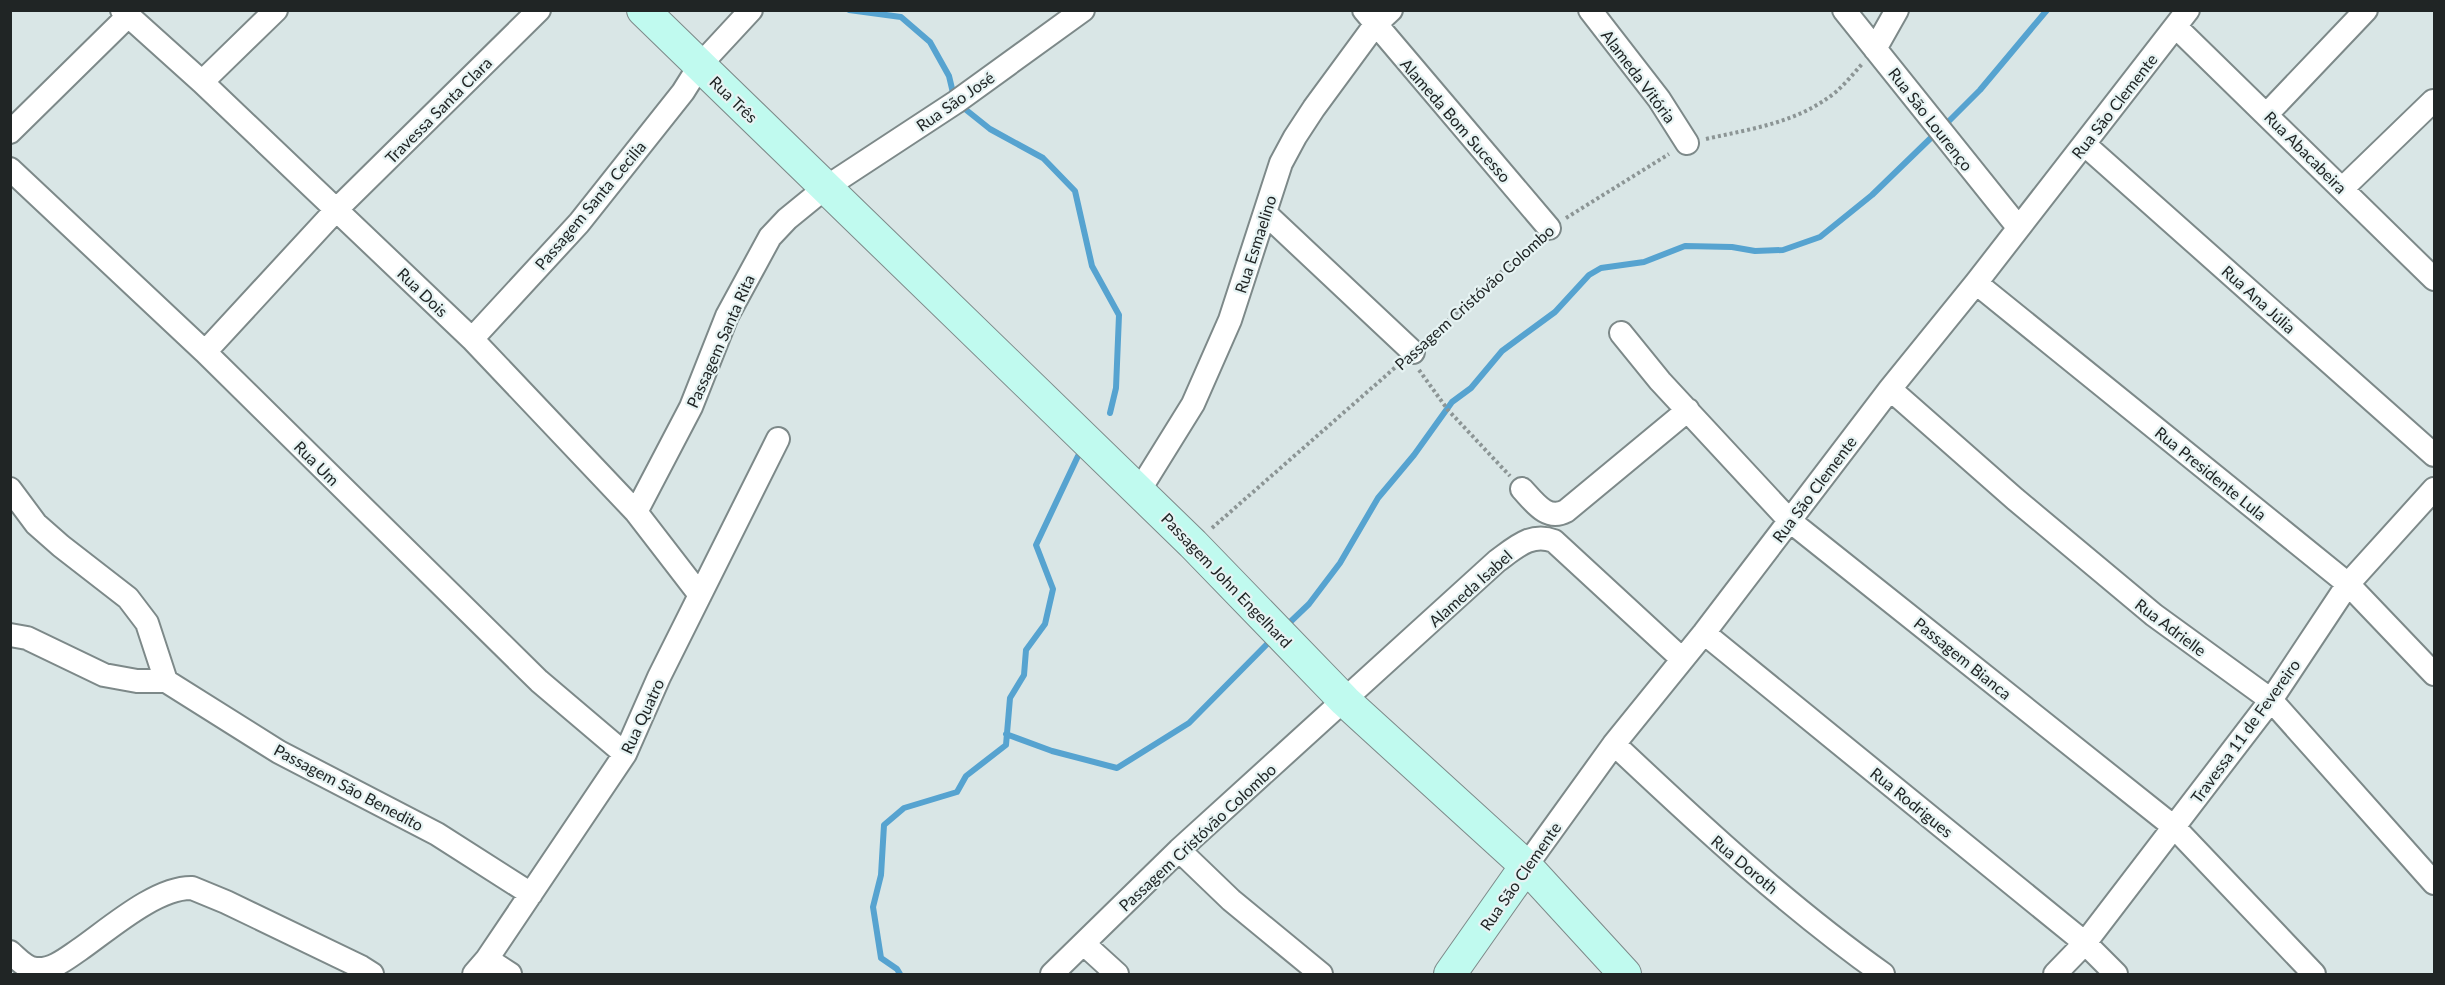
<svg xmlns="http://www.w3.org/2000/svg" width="2445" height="985" viewBox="0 0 2445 985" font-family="Lato,sans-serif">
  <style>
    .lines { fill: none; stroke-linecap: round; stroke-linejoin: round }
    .stream { stroke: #56a3d0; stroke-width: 6 }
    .minor-casing { stroke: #7d8989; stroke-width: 26 }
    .secondary-casing { stroke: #7d8989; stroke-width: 34 }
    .path { stroke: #8c9595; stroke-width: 4; stroke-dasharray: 3 3; stroke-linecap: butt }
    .minor { stroke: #fff; stroke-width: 22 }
    .secondary { stroke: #c0faef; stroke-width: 32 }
    .labels { text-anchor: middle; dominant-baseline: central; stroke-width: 4.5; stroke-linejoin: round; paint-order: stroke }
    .street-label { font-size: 16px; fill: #202525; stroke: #e6f3f3 }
  </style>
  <rect width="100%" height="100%" fill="#d9e6e6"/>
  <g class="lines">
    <!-- stream -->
    <path class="stream" d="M 849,10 L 901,17 L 930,42 L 949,76 L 954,97
      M 960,105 L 990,129 L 1043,158 L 1075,191 L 1092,266 L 1119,315 L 1116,388 L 1110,413
      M 1944,126 L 1980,90 L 2047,10
      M 1286,626 L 1309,604 L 1340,563 L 1378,498 L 1414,455 L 1452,402 L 1471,388 L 1502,351 L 1555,312 L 1589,275 L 1601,268 L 1644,262 L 1685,246 L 1732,247 L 1755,251 L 1783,250 L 1820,237 L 1872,195 L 1936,133
      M 1006,734 L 1052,751 L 1117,768 L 1189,723 L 1272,639
      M 900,974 L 897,969 L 881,958 L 873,907 L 881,875 L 884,825 L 904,808 L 957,792 L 966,776 L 1006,745 L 1010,698 L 1024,675 L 1026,650 L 1045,624 L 1053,589 L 1036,545 L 1078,456"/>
    <!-- minor casing -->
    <g class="minor-casing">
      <path id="minor" d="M 122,10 L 202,82 L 472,339 L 636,512 L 700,595
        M 1364,10 L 1549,228
        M 1590,10 L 1659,99 L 1687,143
        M 1844,10 L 2018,227
        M 2176,27 L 2434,279
        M 1875,49 L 1897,10
        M 202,82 L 276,10
        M 2267,114 L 2366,10
        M 10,132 L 128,16
        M 2084,144 L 2434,455
        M 10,169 L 205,352 L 539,681 L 625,754
        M 2342,189 L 2433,101
        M 1265,213 L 1413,352
        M 1976,283 L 2348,584 L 2434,674
        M 1621,333 L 1660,381 L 1790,521 L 2174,827 L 2314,974
        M 472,339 L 579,223 L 683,92 L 700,65 L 751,10
        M 205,352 L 337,209 L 539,10
        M 1890,389 L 2015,499 L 2154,615 L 2271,700 L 2434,883
        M 10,489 L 36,524 L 61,546 L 128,598 L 147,623 L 166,681 L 279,752 L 437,834 L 531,894
        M 1522,489 C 1535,503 1547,521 1566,511 L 1688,410
        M 1139,491 L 1193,404 L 1230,320 L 1281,163 L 1295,137 L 1314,108 L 1375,25 L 1391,10
        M 636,512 L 691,407 L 727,316 L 770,237 L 787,219 L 825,188 L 956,102 L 1083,10
        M 1704,633 L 2085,943 L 2116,974
        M 10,635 L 27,638 L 104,675 L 137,681 L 166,681
        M 1614,744 C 1700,825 1787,906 1883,974
        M 1179,850 L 1231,900 L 1321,974
        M 1526,866 L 1614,744 L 1704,633 L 1890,389 L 1976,283 L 2188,10
        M 1084,944 L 1117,974
        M 10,952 C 18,959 26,969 37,969 C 53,970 67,958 79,950 C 108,930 156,887 192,888 L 226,902 L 361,967 L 372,974
        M 487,959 L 510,974
        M 474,974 L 487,959 L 625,754 L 659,677 L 778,439
        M 1052,974 L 1179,850 L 1497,561 C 1515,548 1531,532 1554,541 L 1682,659
        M 2055,974 L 2085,943 L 2271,700 L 2348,584 L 2434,489"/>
    </g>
    <!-- secondary casing -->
    <g class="secondary-casing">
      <path id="secondary" d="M 643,10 L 1193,544 L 1345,701 L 1526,866 L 1625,974
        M 1450,974 L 1526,866"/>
    </g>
    <!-- path -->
    <path class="path" d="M 1706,139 C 1754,128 1798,123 1837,91 C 1846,83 1854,73 1862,64
      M 1566,218 L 1669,154
      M 1429,338 L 1534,242
      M 1419,370 L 1448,410 L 1510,476
      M 1212,528 L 1398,365"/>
    <!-- minor -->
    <use href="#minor" class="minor"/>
    <!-- secondary -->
    <use href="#secondary" class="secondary"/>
  </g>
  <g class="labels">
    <!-- street labels -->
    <g class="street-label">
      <text transform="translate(1639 76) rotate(53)">Alameda Vitória</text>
      <text transform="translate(734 99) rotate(44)">Rua Três</text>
      <text transform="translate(955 101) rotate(-35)">Rua São José</text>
      <text transform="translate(2114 106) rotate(-52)">Rua São Clemente</text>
      <text transform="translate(438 110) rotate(-45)">Travessa Santa Clara</text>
      <text transform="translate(1931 119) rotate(52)">Rua São Lourenço</text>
      <text transform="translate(1456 120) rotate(49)">Alameda Bom Sucesso</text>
      <text transform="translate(2306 152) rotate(45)">Rua Abacabeira</text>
      <text transform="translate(590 205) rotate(-50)">Passagem Santa Cecilia</text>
      <text transform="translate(1255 244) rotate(-72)">Rua Esmaelino</text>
      <text transform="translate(423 292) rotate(44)">Rua Dois</text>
      <text transform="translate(1474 297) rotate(-42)">Passagem Cristóvão Colombo</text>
      <text transform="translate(2259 299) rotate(42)">Rua Ana Júlia</text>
      <text transform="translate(720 341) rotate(-66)">Passagem Santa Rita</text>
      <text transform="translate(317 463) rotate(45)">Rua Um</text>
      <text transform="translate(2211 473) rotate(39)">Rua Presidente Lula</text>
      <text transform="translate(1814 489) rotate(-53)">Rua São Clemente</text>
      <text transform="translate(1227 580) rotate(46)">Passagem John Engelhard</text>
      <text transform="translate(1470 588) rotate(-42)">Alameda Isabel</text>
      <text transform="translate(2171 627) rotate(37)">Rua Adrielle</text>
      <text transform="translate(1963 658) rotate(39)">Passagem Bianca</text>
      <text transform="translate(642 716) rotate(-65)">Rua Quatro</text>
      <text transform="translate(2245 731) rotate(-54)">Travessa 11 de Fevereiro</text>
      <text transform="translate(349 787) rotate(28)">Passagem São Benedito</text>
      <text transform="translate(1912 802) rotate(39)">Rua Rodrigues</text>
      <text transform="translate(1197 837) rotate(-43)">Passagem Cristóvão Colombo</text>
      <text transform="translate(1745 864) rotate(40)">Rua Doroth</text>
      <text transform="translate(1520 876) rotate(-55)">Rua São Clemente</text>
    </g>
  </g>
  <!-- border -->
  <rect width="2445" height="985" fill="none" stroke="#202525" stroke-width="24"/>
</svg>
